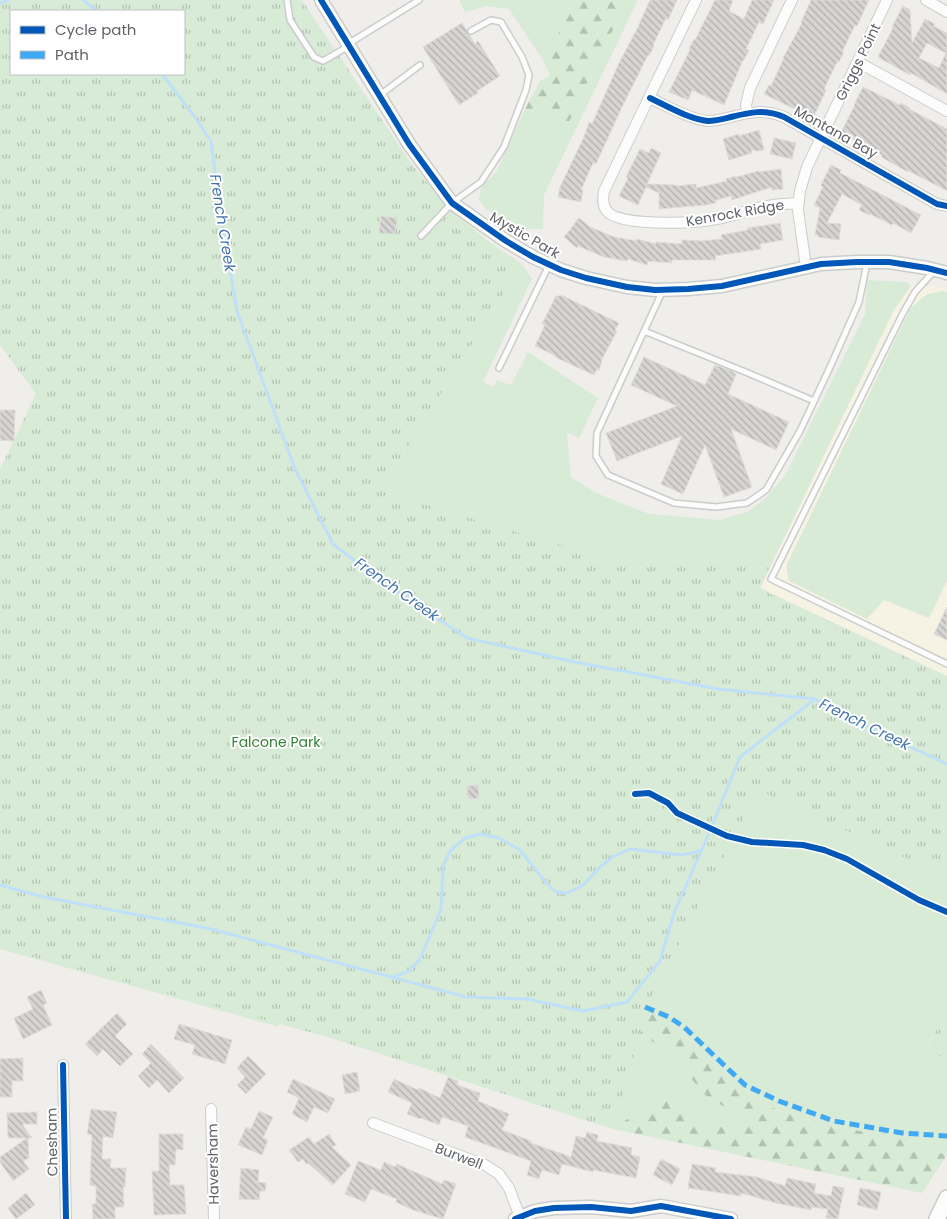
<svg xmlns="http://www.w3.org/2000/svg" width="947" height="1219" viewBox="0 0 947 1219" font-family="Poppins,sans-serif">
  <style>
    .commercial { fill: #f7f3e4 }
    .grass { fill: #d8ebd6 }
    .forest { fill: url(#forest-firs) }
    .park { fill: url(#park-tufts); fill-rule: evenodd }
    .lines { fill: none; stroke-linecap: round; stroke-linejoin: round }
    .stream { stroke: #bfe0f9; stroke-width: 3 }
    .building { fill: url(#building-back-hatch); stroke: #deddd9; fill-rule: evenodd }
    .service-casing { stroke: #cbcccc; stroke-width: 8 }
    .minor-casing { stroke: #cbcccc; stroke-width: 12 }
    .tertiary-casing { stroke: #cbcccc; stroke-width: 15 }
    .secondary-casing { stroke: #cacacb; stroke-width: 18 }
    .service { stroke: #fdfcfc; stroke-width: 5 }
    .minor { stroke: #fdfcfc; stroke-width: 10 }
    .tertiary { stroke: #fdfcfc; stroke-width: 12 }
    .secondary { stroke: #fdfcfc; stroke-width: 15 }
    .quiet { stroke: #3fa9f5; stroke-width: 5; stroke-dasharray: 10 5; stroke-linecap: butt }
    .cycleway-casing { stroke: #fff; stroke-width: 9 }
    .cycleway { stroke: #0057b8; stroke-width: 6 }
    .labels { text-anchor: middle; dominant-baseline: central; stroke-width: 4; stroke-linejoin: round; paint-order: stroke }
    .street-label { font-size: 14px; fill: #5f6368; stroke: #fff }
    .park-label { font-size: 14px; fill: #348238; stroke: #fff }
    .water-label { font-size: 15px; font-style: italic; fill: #4174aa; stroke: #fff }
  </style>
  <defs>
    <pattern id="forest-firs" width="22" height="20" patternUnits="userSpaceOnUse" patternTransform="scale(1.25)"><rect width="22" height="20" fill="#d8ebd6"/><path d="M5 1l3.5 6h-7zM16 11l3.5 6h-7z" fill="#b2c2b1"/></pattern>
    <pattern id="park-tufts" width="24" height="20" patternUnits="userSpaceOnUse" patternTransform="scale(1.25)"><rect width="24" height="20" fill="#d8ebd6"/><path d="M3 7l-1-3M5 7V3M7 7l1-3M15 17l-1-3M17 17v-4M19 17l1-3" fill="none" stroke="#b2c2b1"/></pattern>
    <pattern id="building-back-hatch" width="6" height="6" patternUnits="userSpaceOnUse" patternTransform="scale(1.25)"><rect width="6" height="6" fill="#d6d5d3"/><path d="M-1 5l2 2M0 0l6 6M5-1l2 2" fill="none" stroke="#b1b0af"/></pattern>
  </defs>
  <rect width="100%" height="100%" fill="#efeeea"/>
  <!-- commercial -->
  <path class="commercial" d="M 911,286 L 934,286 L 947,289 L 947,676 L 760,589 L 894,310 Z"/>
  <!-- grass -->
  <path class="grass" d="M 459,0 L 578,0 L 543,60 L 509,9 L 487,6 L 465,12 Z
    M 627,0 L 638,0 L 544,195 L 543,229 L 517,229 L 486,209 L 479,200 L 481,187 L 497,171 L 525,109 L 569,122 Z
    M 184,74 L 380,491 L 522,264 L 532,279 L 483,382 L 494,387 L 497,380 L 511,385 L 528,352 L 598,398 L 579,438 L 567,432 L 571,477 L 596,493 L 649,514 L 720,520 L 747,512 L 764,500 L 786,474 L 865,314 L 867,280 L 906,282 L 911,286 L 894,310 L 760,588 L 947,676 L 947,1007 L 927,1049 L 947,1059 L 947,1154 L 929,1152 L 912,1136 L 860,1131 L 810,1120 L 773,1108 L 742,1088 L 673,1023 L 649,1003 L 640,1034 L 688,1063 L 690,1076 L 708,1098 L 745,1117 L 732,1130 L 692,1117 L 664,1093 L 613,1129 L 430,1070 L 282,990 L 279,1027 L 0,949 L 0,534 Z
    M 943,291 L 947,292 L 947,581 L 929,618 L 884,600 L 867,619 L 789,581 L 787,571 L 787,564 L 910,309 L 927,294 Z"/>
  <!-- forest -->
  <path class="forest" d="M 578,0 L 627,0 L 569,122 L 525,109 L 540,81 L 550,75 L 543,60 Z
    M 649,1003 L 673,1023 L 742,1088 L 773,1108 L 810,1120 L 860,1131 L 912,1136 L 929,1152 L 947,1154 L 947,1155 L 922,1193 L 613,1129 L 664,1093 L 692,1117 L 732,1130 L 744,1117 L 708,1098 L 689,1076 L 688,1063 L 640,1034 Z"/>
  <!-- park -->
  <path class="park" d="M 0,0 L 302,0 L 410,162 C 433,191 458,217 487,240 C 498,249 511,256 522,264 L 380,491 L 632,567 L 771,564 L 760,589 L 947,676 L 947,877 L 758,790 L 649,1003 L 613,1129 L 331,1038 L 0,948 L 0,469 L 36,394 L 0,345 ZM 11,11 L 184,11 L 184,74 L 11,74 Z
    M 947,1007 L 947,1059 L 927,1050 Z"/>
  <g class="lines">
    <!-- stream -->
    <path class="stream" d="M 83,0 L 97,11
      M 0,3 L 8,0
      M 162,74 L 194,116 L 211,141 L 220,212 L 237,311 L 295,469 L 333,544 L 381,581 L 467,638 L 575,662 L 718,689 L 815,699 L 880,733 L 947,764
      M 0,885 L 44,897 L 211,929 L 466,997 L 527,999 L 583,1011 L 627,1002 L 660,961 L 674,913 L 710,831 L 740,757 L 815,699
      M 393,977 L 409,971 L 420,959 L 441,909 L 443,866 L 451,850 L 465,838 L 481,834 L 499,838 L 520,850 L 547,884 L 556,892 L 568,893 L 583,885 L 600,867 L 614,856 L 630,849 L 681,855 L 701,851"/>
  </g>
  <!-- building -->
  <path class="building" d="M 650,0 L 677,0 L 668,20 L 666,18 L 653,45 L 654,46 L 649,56 L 648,55 L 621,109 L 596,164 L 593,163 L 581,190 L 583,190 L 581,202 L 558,197 L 560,187 L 584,137 L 589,122 L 592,124 L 619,63 L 638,27 Z
    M 715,0 L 733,0 L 729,11 L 744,19 L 752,0 L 774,0 L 763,24 L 759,22 L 746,49 L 749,50 L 744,60 L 743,60 L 724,105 L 692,90 L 688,100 L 669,92 L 690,50 L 689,49 L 694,39 L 695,40 Z
    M 811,0 L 869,0 L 857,26 L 855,25 L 842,52 L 844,52 L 839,62 L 837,62 L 824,89 L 826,90 L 813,118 L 764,94 L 769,85 L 771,86 L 784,58 L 783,58 L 802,23 L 801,22 Z
    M 903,6 L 910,10 L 912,43 L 925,19 L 935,24 L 933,26 L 947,33 L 947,94 L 911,73 L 910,75 L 878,57 L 893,28 L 892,27 ZM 927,43 L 946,53 L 939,68 L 919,58 Z
    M 462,23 L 475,44 L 478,41 L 500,76 L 477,91 L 478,93 L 459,105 L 423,47 Z
    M 863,87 L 900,105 L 901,103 L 910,108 L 909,109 L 947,129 L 947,191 L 909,171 L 908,172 L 883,158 L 881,156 L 882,155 L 850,138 L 849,139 L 840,134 L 855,105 L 854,105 Z
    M 759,130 L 764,150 L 758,151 L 751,150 L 752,153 L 729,160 L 723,139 L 739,134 L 739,136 Z
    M 774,138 L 796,143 L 792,159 L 770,154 Z
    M 651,148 L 661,153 L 647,184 L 676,185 L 676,186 L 696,184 L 696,188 L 727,181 L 726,179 L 736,176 L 737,177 L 758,171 L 758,172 L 781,169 L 783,189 L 772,190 L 772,187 L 732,200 L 731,196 L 716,200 L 716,203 L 705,205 L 659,209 L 659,193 L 646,187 L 638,205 L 619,196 L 628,178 L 626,177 L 640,149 L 649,153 Z
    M 831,165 L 841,170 L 840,173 L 921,215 L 911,233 L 893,223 L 892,225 L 870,214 L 869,215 L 859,210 L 862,205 L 842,194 L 827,223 L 841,224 L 839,240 L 818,237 L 818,235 L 815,235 L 820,208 L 814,205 L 823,187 L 821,185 Z
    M 381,216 L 397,218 L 395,234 L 379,233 Z
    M 579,218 L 590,227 L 614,237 L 637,241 L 637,239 L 656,244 L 656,242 L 682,244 L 682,240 L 701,241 L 722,239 L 721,235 L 748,230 L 747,228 L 780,223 L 783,240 L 760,244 L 761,249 L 715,256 L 716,260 L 672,260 L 672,263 L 648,261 L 647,265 L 628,259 L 627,261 L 604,257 L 578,246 L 577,248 L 564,237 Z
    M 561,295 L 619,323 L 615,330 L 617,331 L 601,361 L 602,362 L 599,370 L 597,369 L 594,375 L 557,358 L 554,356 L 554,355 L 535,346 L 545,325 L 542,324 L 556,296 L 560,296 Z
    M 644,357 L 705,385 L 715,365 L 734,372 L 733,373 L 736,374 L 728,394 L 789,422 L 776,450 L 731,429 L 752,487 L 724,497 L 705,445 L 683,494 L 661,484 L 682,436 L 617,461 L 606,433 L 677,406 L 631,385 Z
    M 0,410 L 15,410 L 14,441 L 0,440 Z
    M 947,607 L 947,640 L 934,634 Z
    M 478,785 L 479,798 L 469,799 L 467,786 Z
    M 41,990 L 47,1003 L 43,1005 L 52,1025 L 23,1039 L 14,1018 L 33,1009 L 27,997 Z
    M 117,1013 L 127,1024 L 115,1036 L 133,1054 L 120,1066 L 103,1049 L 97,1056 L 85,1044 Z
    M 179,1024 L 232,1040 L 225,1064 L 192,1054 L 195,1045 L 174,1039 Z
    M 151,1044 L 184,1078 L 169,1093 L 157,1080 L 149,1088 L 138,1076 L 151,1063 L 142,1054 Z
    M 248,1056 L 266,1074 L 246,1094 L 237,1085 L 245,1077 L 237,1068 Z
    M 23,1058 L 23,1081 L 12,1081 L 12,1097 L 0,1097 L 0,1059 Z
    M 357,1072 L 360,1091 L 345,1094 L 342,1075 Z
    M 448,1077 L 458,1081 L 457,1085 L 480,1093 L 478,1101 L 509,1114 L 502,1130 L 531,1141 L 531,1143 L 571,1157 L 576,1136 L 585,1138 L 587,1132 L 598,1135 L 597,1141 L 632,1148 L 631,1155 L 640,1157 L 636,1178 L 593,1170 L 593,1172 L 562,1164 L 559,1175 L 542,1170 L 539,1179 L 527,1175 L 531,1161 L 465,1137 L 468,1126 L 442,1117 L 439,1125 L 421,1118 L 420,1119 L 407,1114 L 412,1103 L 388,1092 L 394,1079 L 418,1090 L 419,1088 L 440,1098 Z
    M 293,1079 L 335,1099 L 328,1113 L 314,1107 L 307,1122 L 292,1114 L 299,1098 L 287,1092 Z
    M 91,1109 L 117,1112 L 113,1138 L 103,1136 L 102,1159 L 111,1159 L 110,1168 L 126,1168 L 125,1187 L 123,1187 L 124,1207 L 115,1207 L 115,1219 L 93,1219 L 92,1204 L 96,1204 L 96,1186 L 90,1185 L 92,1135 L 87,1134 Z
    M 259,1111 L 273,1117 L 263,1138 L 268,1140 L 262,1155 L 238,1145 L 246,1127 L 251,1129 Z
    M 37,1112 L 37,1124 L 22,1124 L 32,1138 L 28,1138 L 29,1158 L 23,1161 L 29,1169 L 13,1181 L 0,1162 L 0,1157 L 27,1138 L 8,1138 L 7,1113 Z
    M 159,1134 L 183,1134 L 183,1150 L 176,1149 L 175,1165 L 169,1165 L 170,1185 L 184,1185 L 186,1214 L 154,1215 L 152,1171 L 159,1171 Z
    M 329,1134 L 336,1145 L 332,1147 L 351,1165 L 333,1185 L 308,1163 L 306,1164 L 303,1159 L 298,1162 L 289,1150 L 309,1137 L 314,1144 Z
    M 661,1159 L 680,1169 L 672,1185 L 653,1175 Z
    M 358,1161 L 381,1170 L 384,1162 L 395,1167 L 397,1164 L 442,1184 L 444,1180 L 456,1184 L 443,1219 L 413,1210 L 396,1202 L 397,1199 L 371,1189 L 365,1202 L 345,1194 Z
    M 692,1164 L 716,1168 L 715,1172 L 757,1177 L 785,1186 L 787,1178 L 816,1184 L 814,1193 L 831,1196 L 833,1186 L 844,1188 L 838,1219 L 826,1218 L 828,1209 L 811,1207 L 811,1210 L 776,1203 L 741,1193 L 741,1196 L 688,1188 Z
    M 241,1168 L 259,1170 L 258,1182 L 266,1183 L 265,1191 L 260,1191 L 259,1200 L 239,1199 Z
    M 860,1188 L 881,1192 L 877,1210 L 857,1205 Z
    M 26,1193 L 35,1205 L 16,1219 L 8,1208 Z"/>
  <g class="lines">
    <!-- service casing -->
    <g class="service-casing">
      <path id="service" d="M 287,0 L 290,20 L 314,57 L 323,61 L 349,46
        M 348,44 L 419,0
        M 380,95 L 420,65
        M 421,236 L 452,203 L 481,182 L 504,147 L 526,90 L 529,75 L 522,57 L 501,22 L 491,20 L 471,31
        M 934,271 L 915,292 L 903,313 L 771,579 L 947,664
        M 663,290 L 597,433 L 596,456 L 608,475 L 674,503 L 716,507 L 747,503 L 766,490 L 800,431 L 831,365 L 859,302 L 867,263
        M 644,331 L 748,373 L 814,401
        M 499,368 L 549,265"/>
    </g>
    <!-- minor casing -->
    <g class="minor-casing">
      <path id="minor" d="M 696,0 L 604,191 C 603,197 602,204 606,210 C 617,227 691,223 711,220 C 730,218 748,209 767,206 C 777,204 788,204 798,203
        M 926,0 L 947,12
        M 858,62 L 947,111
        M 650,98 C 667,106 689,119 708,121 C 716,121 723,119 731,117 C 751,112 764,109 784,117 L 937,204 L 947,206
        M 747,113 L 746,105 L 750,88 L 792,0
        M 806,267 L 798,210 L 800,191 L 807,167 L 887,0
        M 63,1065 L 66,1219
        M 211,1109 L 214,1219
        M 373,1123 L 485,1165 L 499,1174 L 509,1188 L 520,1217"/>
    </g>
    <!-- tertiary casing -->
    <g class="tertiary-casing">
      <path id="tertiary" d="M 321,0 L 409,144 L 452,203 L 506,241 L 533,257 L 561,270 L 586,278 L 627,287 L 655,290 L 688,289 L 722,286 L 821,264 L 857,262 L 889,262 L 927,268 L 947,273
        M 515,1219 L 535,1211 L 554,1208 L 591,1207 L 631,1211 L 661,1206 L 731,1219"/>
    </g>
    <!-- secondary casing -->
    <g class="secondary-casing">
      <path id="secondary" d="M 937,1219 L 947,1198"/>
    </g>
    <!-- service -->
    <use href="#service" class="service"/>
    <!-- minor -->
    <use href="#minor" class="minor"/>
    <!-- tertiary -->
    <use href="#tertiary" class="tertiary"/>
    <!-- secondary -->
    <use href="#secondary" class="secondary"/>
    <!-- quiet -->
    <path class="quiet" d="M 645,1007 L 669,1017 L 684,1027 L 745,1085 L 779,1101 L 834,1121 L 902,1133 L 947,1136"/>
    <!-- cycleway casing -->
    <g class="cycleway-casing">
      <path id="cycleway" d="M 321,0 L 409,144 L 452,203 L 506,241 L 533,257 L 561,270 L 586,278 L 627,287 L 655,290 L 688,289 L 722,286 L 821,264 L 857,262 L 889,262 L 927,268 L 947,273
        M 650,98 C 667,106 689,119 708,121 C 716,121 723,119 731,117 C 751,112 764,109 784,117 L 937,204 L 947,206
        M 635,794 L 649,793 L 668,803 L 677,813 L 727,836 L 752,842 L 803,845 L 824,850 L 847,859 L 919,900 L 947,912
        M 63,1065 L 66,1219
        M 515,1219 L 535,1211 L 554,1208 L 591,1207 L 631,1211 L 661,1206 L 731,1219"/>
    </g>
    <!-- cycleway -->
    <use href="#cycleway" class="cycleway"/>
  </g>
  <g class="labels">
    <!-- street labels -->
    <g class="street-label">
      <text transform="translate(858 62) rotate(-64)">Griggs Point</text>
      <text transform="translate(836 132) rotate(29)">Montana Bay</text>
      <text transform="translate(735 213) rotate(-10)">Kenrock Ridge</text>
      <text transform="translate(525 235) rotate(30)">Mystic Park</text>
      <text transform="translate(52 1142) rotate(-91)">Chesham</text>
      <text transform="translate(459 1156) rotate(21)">Burwell</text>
      <text transform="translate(213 1164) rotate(-91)">Haversham</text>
    </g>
    <!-- park labels -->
    <g class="park-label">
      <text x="276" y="742">Falcone Park</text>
    </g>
    <!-- water labels -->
    <g class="water-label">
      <text transform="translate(223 223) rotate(81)">French Creek</text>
      <text transform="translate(397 589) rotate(35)">French Creek</text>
      <text transform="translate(865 724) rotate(26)">French Creek</text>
    </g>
  </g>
  <!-- legend -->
  <rect x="10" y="10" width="175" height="65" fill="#ffffff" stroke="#bfc1c3"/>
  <rect x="20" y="26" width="25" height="8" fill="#0057b8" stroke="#bfc1c3"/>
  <text x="55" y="35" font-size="15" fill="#5f6368">Cycle path</text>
  <rect x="20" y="51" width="25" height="8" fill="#3fa9f5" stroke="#bfc1c3"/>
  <text x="55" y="60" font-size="15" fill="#5f6368">Path</text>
</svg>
